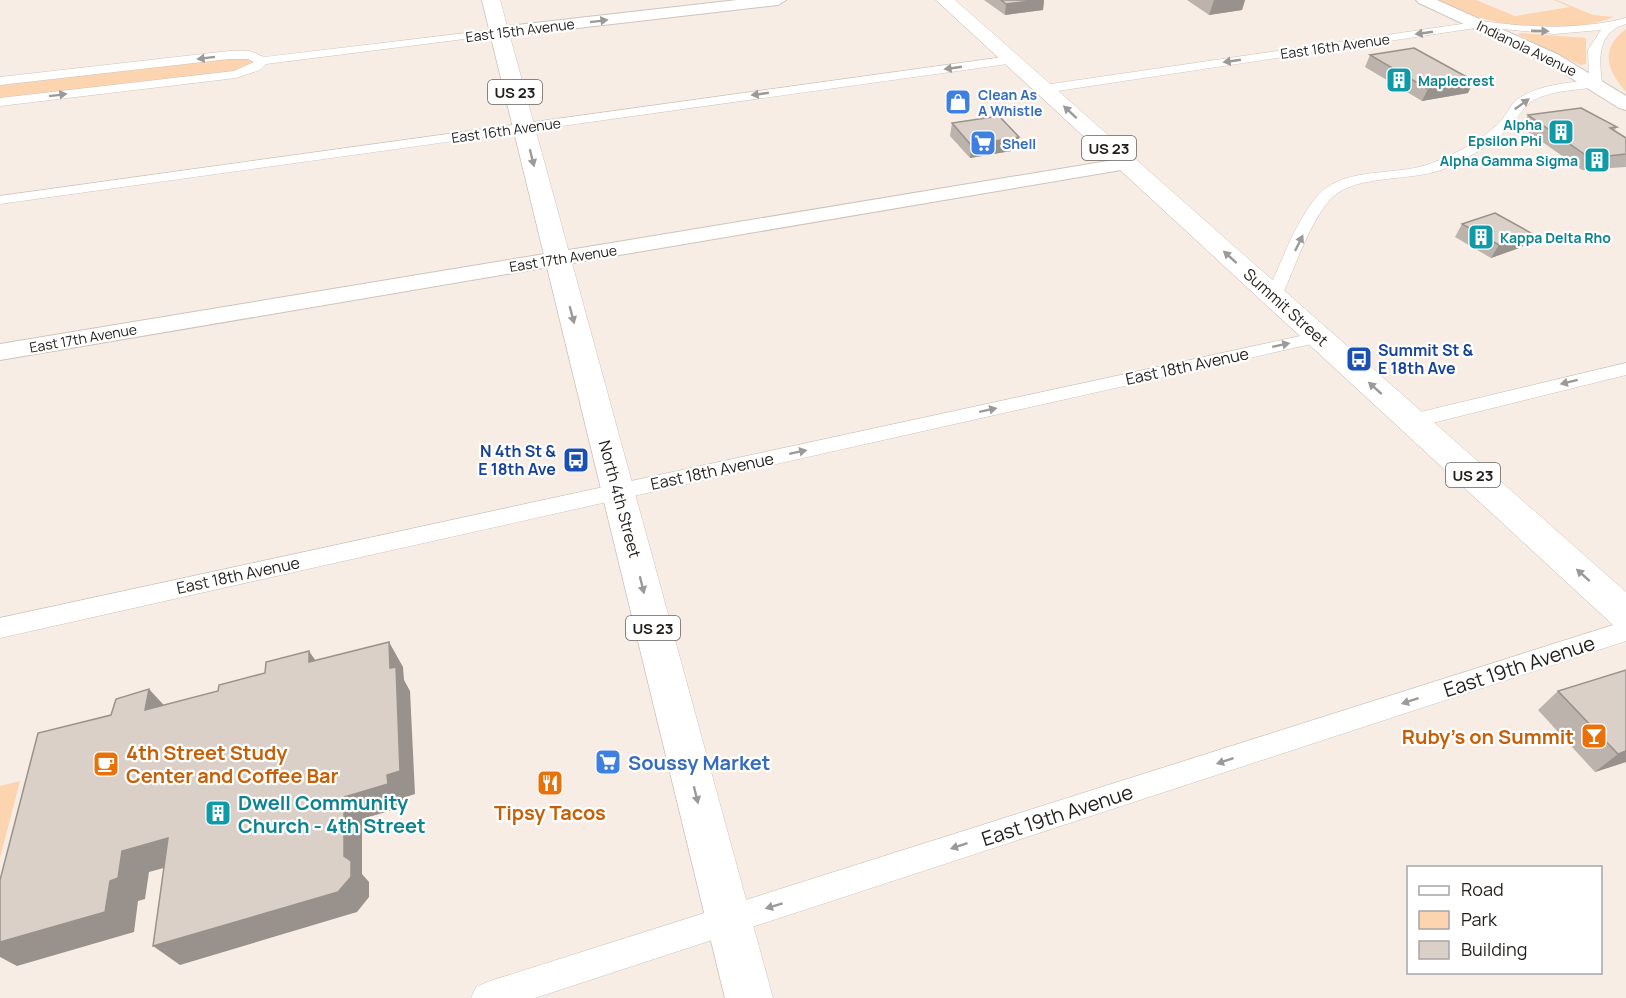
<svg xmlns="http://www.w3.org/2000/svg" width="1626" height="998" viewBox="0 0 1626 998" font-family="Manrope,sans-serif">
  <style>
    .green { fill: #fdd4b0 }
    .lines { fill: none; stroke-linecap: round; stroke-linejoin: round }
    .street-casing { stroke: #cec4bb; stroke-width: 1 }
    .secondary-casing { stroke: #cec4bb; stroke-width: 2 }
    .primary-casing { stroke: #cec4bb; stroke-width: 1 }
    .street { fill: #fff; fill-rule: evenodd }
    .secondary { fill: #fff; fill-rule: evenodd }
    .primary { fill: #fff; fill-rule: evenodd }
    .wall { fill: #bbb3ac }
    .shaded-wall { fill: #99928c }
    .building { fill: #dad0c8; stroke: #99928c; stroke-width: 1.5 }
    .oneway { fill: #9c9a98 }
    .labels { text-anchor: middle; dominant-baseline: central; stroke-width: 4.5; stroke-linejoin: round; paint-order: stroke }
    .far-street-label { font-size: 14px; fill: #221e1b; stroke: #fff }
    .far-culture-label { font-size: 14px; font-weight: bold; fill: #0d838f; stroke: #fff; text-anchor: start }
    .far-shop-label { font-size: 14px; font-weight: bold; fill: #366cbe; stroke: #fff; text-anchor: start }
    .shield { fill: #fff; stroke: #64625f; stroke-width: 1.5 }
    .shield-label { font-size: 15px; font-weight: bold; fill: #221e1b }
    .street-label { font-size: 16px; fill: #221e1b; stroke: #fff }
    .transit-label { font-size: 16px; font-weight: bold; fill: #164399; stroke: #fff; text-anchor: start }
    .near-street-label { font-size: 20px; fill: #221e1b; stroke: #fff }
    .near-food-label { font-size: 20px; font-weight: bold; fill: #c56008; stroke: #fff; text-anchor: end }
    .near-shop-label { font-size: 20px; font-weight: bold; fill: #366cbe; stroke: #fff; text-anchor: start }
    .near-culture-label { font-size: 20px; font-weight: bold; fill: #0d838f; stroke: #fff; text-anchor: start }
  </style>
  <rect width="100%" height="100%" fill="#f8ede5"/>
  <!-- green -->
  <path class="green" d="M 1438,0 L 1476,0 L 1515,16 L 1570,7 L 1554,0 L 1557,0 L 1593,15 L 1614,17 C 1563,37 1485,28 1438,0 Z
    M 1626,29 L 1626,92 C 1607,70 1599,49 1626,29 Z
    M 1521,33 L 1586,38 L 1586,64 L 1580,65 L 1517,34 Z
    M 229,55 L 262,61 L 245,71 L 0,102 L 0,81 Z
    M 20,781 L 0,858 L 0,786 Z"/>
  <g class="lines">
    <!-- street casing -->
    <g class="street-casing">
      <path id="street" d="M 1626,18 L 1626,24 C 1597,32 1599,59 1602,83 L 1600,86 C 1578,91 1555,89 1534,100 C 1520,108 1518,121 1507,130 C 1489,146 1463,162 1441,170 C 1410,181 1360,175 1335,195 C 1313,213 1294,269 1282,296 L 1274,301 L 1266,296 C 1279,268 1301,206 1326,188 C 1356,167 1399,176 1432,163 C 1454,155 1482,140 1499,123 C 1507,115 1509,105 1519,98 C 1539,85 1566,83 1589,80 L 1588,50 L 1601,30 L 1554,34 L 1482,27 L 1044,93 L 1038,89 L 1044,85 L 1482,21 C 1531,28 1578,30 1626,18 Z
        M 500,29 L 506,32 L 504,34 L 266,64 L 260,70 L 236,78 L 0,106 L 0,98 L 234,71 L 254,62 L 248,59 L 229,59 L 0,85 L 0,77 L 229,51 L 250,51 L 264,57 Z
        M 1011,56 L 1017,60 L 1015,63 L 0,204 L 0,196 Z
        M 1319,332 L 1325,333 L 1328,337 L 1325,341 L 0,638 L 0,618 Z
        M 1626,363 L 1626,375 L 1412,428 L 1405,426 L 1402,421 L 1405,416 L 1412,414 Z
        M 1626,621 L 1626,641 L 535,998 L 471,998 L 476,987 L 487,982 Z"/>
    </g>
    <!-- secondary casing -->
    <g class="secondary-casing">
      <path id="secondary" d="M 737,0 L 786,0 L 778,5 L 500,37 L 492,32 L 500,27 Z
        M 1416,0 L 1437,0 L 1559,55 L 1626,96 L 1626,110 L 1619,108 L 1547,63 L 1419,3 Z
        M 1126,158 L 1133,160 L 1136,164 L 1133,168 L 0,360 L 0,344 Z"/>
    </g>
    <!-- primary casing -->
    <g class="primary-casing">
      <path id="primary" d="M 482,0 L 500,0 L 773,998 L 725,998 Z
        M 936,0 L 955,0 L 1626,592 L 1626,629 L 1613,625 Z"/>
    </g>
    <!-- street -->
    <use href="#street" class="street"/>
    <!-- secondary -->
    <use href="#secondary" class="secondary"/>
    <!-- primary -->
    <use href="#primary" class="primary"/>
  </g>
  <!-- wall -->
  <path class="wall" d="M 984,0 L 1044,0 L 1043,10 L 1005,15 Z
    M 1187,0 L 1245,0 L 1242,10 L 1209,15 Z
    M 1370,55 L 1468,93 L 1422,101 L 1365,67 Z
    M 1528,115 L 1617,127 L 1614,131 L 1626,138 L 1626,167 L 1582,170 L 1521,127 Z
    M 952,123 L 1017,150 L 970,158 L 950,136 Z
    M 1462,224 L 1522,247 L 1491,258 L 1455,237 Z
    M 1558,691 L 1626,762 L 1595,772 L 1538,710 Z"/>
  <!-- shaded-wall -->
  <path class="shaded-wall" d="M 1038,0 L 1044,0 L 1043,10 L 1005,15 L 1006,4 Z
    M 1214,0 L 1245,0 L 1242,10 L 1209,15 Z
    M 1474,81 L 1468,93 L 1422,101 L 1428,89 Z
    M 1019,137 L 1017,150 L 970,158 L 971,145 Z
    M 1531,233 L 1522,247 L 1491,258 L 1499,245 Z
    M 389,642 L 403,667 L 404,680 L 410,691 L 415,794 L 403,798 L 403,807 L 362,819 L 362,874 L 369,882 L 369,897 L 357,912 L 180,965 L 153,946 L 344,797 L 387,775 L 390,668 Z
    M 309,651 L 326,676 L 309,662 Z
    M 149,689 L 172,714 L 145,710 Z
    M 1626,751 L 1626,762 L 1595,772 L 1618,754 Z
    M 168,838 L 193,860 L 149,872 L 145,899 L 138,901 L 134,932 L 17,966 L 0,957 L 0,942 L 110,881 L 122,851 Z"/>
  <!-- building -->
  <path class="building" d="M 1001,0 L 1038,0 L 1006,4 Z
    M 1414,48 L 1474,81 L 1428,89 L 1370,55 Z
    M 1581,108 L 1617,127 L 1610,128 L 1626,138 L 1626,154 L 1590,158 L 1528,115 Z
    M 999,116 L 1019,137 L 971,145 L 952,123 Z
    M 1495,213 L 1531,233 L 1499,245 L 1462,224 Z
    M 389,642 L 390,668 L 396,667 L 400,771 L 387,775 L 388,784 L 344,797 L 344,856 L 351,861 L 351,877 L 338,892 L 153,946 L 168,838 L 122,851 L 118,878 L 110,881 L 105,912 L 0,942 L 0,880 L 38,733 L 111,715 L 116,699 L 149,689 L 145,710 L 218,691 L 219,685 L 265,673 L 266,662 L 309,651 L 309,662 Z
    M 1626,670 L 1626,751 L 1618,754 L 1558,691 Z"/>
  <!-- one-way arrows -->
  <defs><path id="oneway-solid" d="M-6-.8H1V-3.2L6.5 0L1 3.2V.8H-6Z" transform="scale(1.5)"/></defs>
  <g class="oneway">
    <use href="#oneway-solid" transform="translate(599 21) rotate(-7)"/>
    <use href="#oneway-solid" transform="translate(1540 31) rotate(2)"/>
    <use href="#oneway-solid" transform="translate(1424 33) rotate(172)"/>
    <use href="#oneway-solid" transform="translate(206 58) rotate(173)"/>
    <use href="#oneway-solid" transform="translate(1232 61) rotate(172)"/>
    <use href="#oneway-solid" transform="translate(953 68) rotate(172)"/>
    <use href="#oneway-solid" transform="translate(760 94) rotate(172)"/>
    <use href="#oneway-solid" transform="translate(58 95) rotate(-7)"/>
    <use href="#oneway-solid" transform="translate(1522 104) rotate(-36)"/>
    <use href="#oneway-solid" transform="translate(1070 112) rotate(-137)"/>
    <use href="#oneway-solid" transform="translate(532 158) rotate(76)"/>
    <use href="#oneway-solid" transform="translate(1299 243) rotate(-64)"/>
    <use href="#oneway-solid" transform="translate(1230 257) rotate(-138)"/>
    <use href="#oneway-solid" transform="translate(572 315) rotate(75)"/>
    <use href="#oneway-solid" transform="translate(1281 345) rotate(-12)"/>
    <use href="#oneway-solid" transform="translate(1569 382) rotate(166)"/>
    <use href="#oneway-solid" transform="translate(1375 388) rotate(-138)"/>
    <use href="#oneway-solid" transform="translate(988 410) rotate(-12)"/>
    <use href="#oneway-solid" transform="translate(798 452) rotate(-12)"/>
    <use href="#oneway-solid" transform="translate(1583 575) rotate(-138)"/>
    <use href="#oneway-solid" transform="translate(642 585) rotate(76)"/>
    <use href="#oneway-solid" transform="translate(1410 701) rotate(162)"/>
    <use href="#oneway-solid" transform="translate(1225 761) rotate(162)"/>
    <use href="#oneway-solid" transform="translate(696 795) rotate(76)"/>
    <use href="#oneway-solid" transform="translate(959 846) rotate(162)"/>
    <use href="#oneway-solid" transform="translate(774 906) rotate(163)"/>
  </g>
  <!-- icons -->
  <defs>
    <g id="building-square" transform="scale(1.35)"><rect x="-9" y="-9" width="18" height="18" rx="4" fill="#0f9aa8" stroke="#fff"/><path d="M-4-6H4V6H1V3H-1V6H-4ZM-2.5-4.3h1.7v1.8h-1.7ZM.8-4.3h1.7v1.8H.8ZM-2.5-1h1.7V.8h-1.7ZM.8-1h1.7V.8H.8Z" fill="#fff"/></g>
    <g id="shop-square" transform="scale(1.35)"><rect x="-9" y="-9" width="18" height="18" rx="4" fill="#3f7fe0" stroke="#fff"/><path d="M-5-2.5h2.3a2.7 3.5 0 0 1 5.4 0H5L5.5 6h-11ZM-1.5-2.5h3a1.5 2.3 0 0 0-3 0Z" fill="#fff"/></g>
    <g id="supermarket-square" transform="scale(1.35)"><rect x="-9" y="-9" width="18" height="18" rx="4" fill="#3f7fe0" stroke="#fff"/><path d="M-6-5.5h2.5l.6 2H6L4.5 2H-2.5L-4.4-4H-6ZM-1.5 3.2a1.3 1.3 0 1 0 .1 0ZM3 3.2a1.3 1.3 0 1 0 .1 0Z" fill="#fff"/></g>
    <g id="bus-square" transform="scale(1.35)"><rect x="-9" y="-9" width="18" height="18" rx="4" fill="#1a4fb4" stroke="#fff"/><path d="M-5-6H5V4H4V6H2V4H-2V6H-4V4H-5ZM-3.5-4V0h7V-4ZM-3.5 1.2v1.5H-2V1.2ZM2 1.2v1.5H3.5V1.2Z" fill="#fff"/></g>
    <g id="bar-square" transform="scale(1.35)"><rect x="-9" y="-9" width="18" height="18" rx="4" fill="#e8710a" stroke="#fff"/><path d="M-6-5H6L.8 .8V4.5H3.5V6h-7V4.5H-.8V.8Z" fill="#fff"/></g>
    <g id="cafe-square" transform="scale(1.35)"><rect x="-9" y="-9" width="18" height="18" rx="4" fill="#e8710a" stroke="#fff"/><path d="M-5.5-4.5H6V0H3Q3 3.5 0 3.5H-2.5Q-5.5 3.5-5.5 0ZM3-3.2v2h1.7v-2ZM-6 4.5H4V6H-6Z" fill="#fff"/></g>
    <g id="restaurant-square" transform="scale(1.35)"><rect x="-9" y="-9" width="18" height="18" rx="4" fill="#e8710a" stroke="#fff"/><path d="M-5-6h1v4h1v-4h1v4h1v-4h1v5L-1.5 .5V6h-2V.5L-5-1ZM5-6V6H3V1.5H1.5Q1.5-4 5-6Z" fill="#fff"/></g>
  </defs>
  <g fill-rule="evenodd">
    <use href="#building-square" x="1399" y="80"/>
    <use href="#shop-square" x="958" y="102"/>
    <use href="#building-square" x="1561" y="132"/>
    <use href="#supermarket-square" x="983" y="143"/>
    <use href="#building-square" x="1597" y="160"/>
    <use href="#building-square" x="1481" y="237"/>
    <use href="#bus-square" x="1359" y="359"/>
    <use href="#bus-square" x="576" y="460"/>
    <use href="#bar-square" x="1594" y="736"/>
    <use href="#supermarket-square" x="608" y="762"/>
    <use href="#cafe-square" x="106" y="764"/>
    <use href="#restaurant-square" x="550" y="783"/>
    <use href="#building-square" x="218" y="813"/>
  </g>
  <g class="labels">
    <!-- far-street labels -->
    <g class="far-street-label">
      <text transform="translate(520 30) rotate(-7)">East 15th Avenue</text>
      <text transform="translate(1335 46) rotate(-8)">East 16th Avenue</text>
      <text transform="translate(1527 48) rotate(26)">Indianola Avenue</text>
      <text transform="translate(506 130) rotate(-8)">East 16th Avenue</text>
      <text transform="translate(563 258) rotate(-9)">East 17th Avenue</text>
      <text transform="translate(83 338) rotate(-10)">East 17th Avenue</text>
    </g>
    <!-- far-culture labels -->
    <g class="far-culture-label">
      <text x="1418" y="80">Maplecrest</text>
      <text x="1542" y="124" text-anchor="end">Alpha<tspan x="1542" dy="16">Epsilon Phi</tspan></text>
      <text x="1578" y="160" text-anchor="end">Alpha Gamma Sigma</text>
      <text x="1500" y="237">Kappa Delta Rho</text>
    </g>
    <!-- far-shop labels -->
    <g class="far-shop-label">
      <text x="978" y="94">Clean As<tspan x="978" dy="16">A Whistle</tspan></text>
      <text x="1002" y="143">Shell</text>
    </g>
    <!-- shield labels -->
    <g class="shield">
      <rect x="488" y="80" width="54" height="24" rx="4.5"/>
      <rect x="1082" y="136" width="54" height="24" rx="4.5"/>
      <rect x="1446" y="463" width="54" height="24" rx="4.5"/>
      <rect x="626" y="616" width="54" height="24" rx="4.5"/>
    </g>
    <g class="shield-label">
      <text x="515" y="92">US 23</text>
      <text x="1109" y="148">US 23</text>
      <text x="1473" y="475">US 23</text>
      <text x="653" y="628">US 23</text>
    </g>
    <!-- street labels -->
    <g class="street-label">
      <text transform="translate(1286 307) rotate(42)">Summit Street</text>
      <text transform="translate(1187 366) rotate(-12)">East 18th Avenue</text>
      <text transform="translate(712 471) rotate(-12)">East 18th Avenue</text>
      <text transform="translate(620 499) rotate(75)">North 4th Street</text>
      <text transform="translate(238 575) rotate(-12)">East 18th Avenue</text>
    </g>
    <!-- transit labels -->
    <g class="transit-label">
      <text x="1378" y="350">Summit St &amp;<tspan x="1378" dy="18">E 18th Ave</tspan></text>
      <text x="556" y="451" text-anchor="end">N 4th St &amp;<tspan x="556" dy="18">E 18th Ave</tspan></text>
    </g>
    <!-- near-street labels -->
    <g class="near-street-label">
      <text transform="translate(1519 666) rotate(-18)">East 19th Avenue</text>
      <text transform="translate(1057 815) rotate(-18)">East 19th Avenue</text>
    </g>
    <!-- near-food labels -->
    <g class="near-food-label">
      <text x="1574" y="736">Ruby's on Summit</text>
      <text x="126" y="752" text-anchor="start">4th Street Study<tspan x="126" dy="23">Center and Coffee Bar</tspan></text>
      <text x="550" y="812" text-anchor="middle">Tipsy Tacos</text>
    </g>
    <!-- near-shop labels -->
    <g class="near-shop-label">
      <text x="628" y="762">Soussy Market</text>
    </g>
    <!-- near-culture labels -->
    <g class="near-culture-label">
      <text x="238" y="802">Dwell Community<tspan x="238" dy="23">Church - 4th Street</tspan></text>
    </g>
  </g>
  <!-- legend -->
  <rect x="1407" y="866" width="195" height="108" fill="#ffffff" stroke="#a7a5a4" stroke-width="1.5"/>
  <rect x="1419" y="886" width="30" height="9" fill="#ffffff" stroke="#a7a5a4" stroke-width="1.5"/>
  <text x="1461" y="896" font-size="18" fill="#221e1b">Road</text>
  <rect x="1419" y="911" width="30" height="18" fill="#fdd4b0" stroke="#a7a5a4" stroke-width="1.5"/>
  <text x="1461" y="926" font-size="18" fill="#221e1b">Park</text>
  <rect x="1419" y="941" width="30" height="18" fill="#dad0c8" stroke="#a7a5a4" stroke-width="1.5"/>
  <text x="1461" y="956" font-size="18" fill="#221e1b">Building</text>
</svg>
